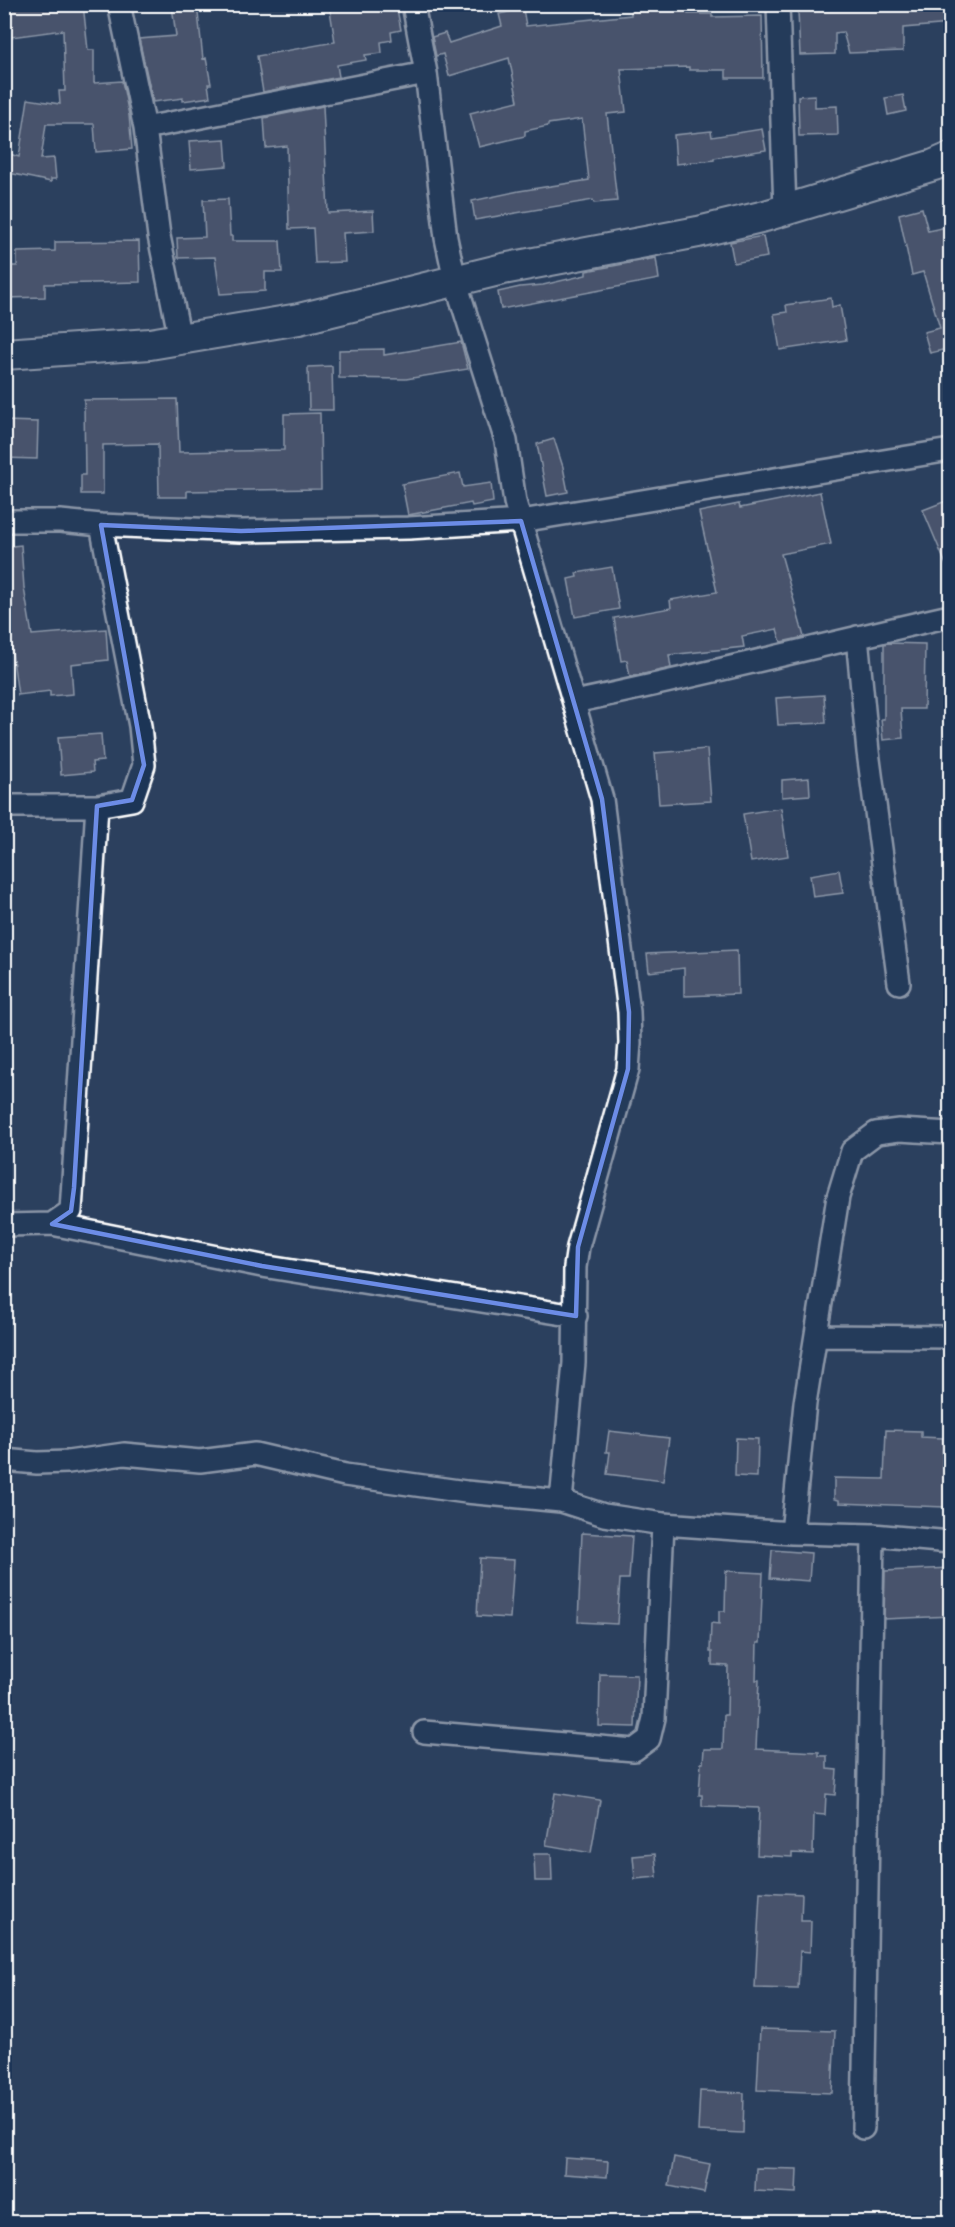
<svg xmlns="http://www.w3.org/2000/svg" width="955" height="2227" viewBox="0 0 955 2227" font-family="'Balsamiq Sans',sans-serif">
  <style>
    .building { fill: #6a6a7b; stroke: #fff; stroke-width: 1.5 }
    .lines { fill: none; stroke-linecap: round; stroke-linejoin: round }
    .street-casing { stroke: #fff; stroke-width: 26 }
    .secondary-casing { stroke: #fff; stroke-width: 34 }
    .street { stroke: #1d3557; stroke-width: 21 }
    .secondary { stroke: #1d3557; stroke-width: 30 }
    .marked { fill: none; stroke: #6c8ce6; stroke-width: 4.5; stroke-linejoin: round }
  </style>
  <rect width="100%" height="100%" fill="#2c405e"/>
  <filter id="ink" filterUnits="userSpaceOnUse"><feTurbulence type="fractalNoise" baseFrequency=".0167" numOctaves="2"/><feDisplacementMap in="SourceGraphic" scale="12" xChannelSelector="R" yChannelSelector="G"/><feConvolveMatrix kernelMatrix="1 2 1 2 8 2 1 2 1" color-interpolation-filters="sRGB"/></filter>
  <g filter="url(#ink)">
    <!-- building -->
    <path class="building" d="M 4,4 L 83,4 L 88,50 L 94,50 L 94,83 L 122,81 L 129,115 L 132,149 L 96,152 L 94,124 L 46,124 L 41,159 L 54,158 L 56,179 L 51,179 L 51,182 L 4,172 L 4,152 L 19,157 L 28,99 L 60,104 L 59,91 L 65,91 L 63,30 L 4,38 Z
      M 197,4 L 203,59 L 206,58 L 211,84 L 208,84 L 210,97 L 183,101 L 183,98 L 153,102 L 139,39 L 176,36 L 172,6 Z
      M 329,4 L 387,4 L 387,10 L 397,9 L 401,30 L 391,32 L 392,40 L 381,42 L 382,53 L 365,55 L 366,60 L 337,65 L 339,77 L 263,92 L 257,56 L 335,42 Z
      M 631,4 L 688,4 L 688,14 L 712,14 L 712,17 L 762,16 L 763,78 L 726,78 L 726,70 L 689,70 L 689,67 L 621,69 L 626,112 L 607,114 L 617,201 L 594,203 L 593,200 L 475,220 L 472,201 L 519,191 L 589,180 L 582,119 L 548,124 L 548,126 L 525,131 L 525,136 L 479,147 L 470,113 L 518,101 L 509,58 L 449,76 L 443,54 L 436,56 L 432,37 L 445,33 L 449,43 L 502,26 L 499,14 L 523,9 L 526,26 L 631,15 Z
      M 884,4 L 951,4 L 951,24 L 903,28 L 903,51 L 849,53 L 843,32 L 835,33 L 835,54 L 800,55 L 798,11 L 884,7 Z
      M 815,95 L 815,107 L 837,106 L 838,135 L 799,136 L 798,96 Z
      M 903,95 L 906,111 L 888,115 L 885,98 Z
      M 323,106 L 328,213 L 373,211 L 374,231 L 343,233 L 345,262 L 315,263 L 313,228 L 289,229 L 287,146 L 266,148 L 264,118 Z
      M 762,129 L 766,150 L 714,158 L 714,160 L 676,164 L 674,135 L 711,131 L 712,137 Z
      M 225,139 L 227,166 L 191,169 L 189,141 Z
      M 228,199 L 230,236 L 232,236 L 232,241 L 280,241 L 282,272 L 265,272 L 265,291 L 220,294 L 215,257 L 178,258 L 177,238 L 205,237 L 203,200 Z
      M 922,208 L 928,231 L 951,226 L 951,348 L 930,353 L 924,332 L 940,328 L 923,272 L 912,275 L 899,214 Z
      M 763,236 L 767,257 L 734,263 L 730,242 Z
      M 139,241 L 140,282 L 45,284 L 45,297 L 4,298 L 4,266 L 17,266 L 17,252 L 55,251 L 55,242 Z
      M 656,258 L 659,279 L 501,309 L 498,292 L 520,287 L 543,285 L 586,275 L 586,271 Z
      M 831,298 L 832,307 L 840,305 L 846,340 L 780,350 L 774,314 L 787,312 L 786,305 Z
      M 461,342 L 468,369 L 406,379 L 339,378 L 339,350 L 384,349 L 384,355 Z
      M 332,366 L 333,410 L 309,410 L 308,367 Z
      M 177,399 L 179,452 L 284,450 L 284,414 L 320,413 L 321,489 L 187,491 L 187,497 L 159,497 L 158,444 L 103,445 L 103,494 L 81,494 L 81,475 L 85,475 L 84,400 Z
      M 4,421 L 38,422 L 37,459 L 4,458 Z
      M 554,439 L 563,467 L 568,492 L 547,496 L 537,444 Z
      M 460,473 L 463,487 L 491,483 L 493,502 L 472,506 L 471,503 L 408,515 L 402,484 Z
      M 820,492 L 831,544 L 781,554 L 804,637 L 781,642 L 777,629 L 742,636 L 744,647 L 669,655 L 671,668 L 630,677 L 627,660 L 621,661 L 614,618 L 671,608 L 670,600 L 717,592 L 699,512 L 739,504 L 740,508 Z
      M 951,499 L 951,574 L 950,574 L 923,510 Z
      M 21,545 L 24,588 L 32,635 L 106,629 L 108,660 L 71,664 L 73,694 L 50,696 L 50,691 L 18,695 L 9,630 L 4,630 L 4,547 Z
      M 612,567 L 619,609 L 575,617 L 568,579 L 577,577 L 576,573 Z
      M 887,643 L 925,644 L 924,709 L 901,709 L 903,738 L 883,740 L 881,719 L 884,719 L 884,644 Z
      M 824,695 L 826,723 L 778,725 L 776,698 Z
      M 101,734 L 103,761 L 92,762 L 93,772 L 61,775 L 58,737 Z
      M 707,749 L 711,801 L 659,804 L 655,753 Z
      M 809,778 L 810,795 L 782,797 L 782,780 Z
      M 781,808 L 788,856 L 751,862 L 743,814 Z
      M 839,870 L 843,893 L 813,897 L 810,875 Z
      M 737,950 L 738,994 L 684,996 L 684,968 L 649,972 L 647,954 Z
      M 886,1430 L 921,1431 L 921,1437 L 943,1438 L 942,1467 L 947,1467 L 945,1507 L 839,1503 L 839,1500 L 834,1499 L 834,1478 L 884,1479 Z
      M 609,1431 L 669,1438 L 663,1481 L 607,1474 L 610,1452 L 606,1452 Z
      M 736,1438 L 758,1439 L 757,1477 L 735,1476 Z
      M 582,1533 L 632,1536 L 629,1579 L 620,1579 L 617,1624 L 578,1622 Z
      M 772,1550 L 811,1553 L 809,1581 L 770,1578 Z
      M 480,1558 L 514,1560 L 510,1618 L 477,1616 Z
      M 951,1568 L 951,1616 L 884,1619 L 885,1571 Z
      M 726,1571 L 763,1573 L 760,1643 L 757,1643 L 756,1680 L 759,1680 L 756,1749 L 819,1752 L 819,1756 L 827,1756 L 827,1769 L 837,1770 L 835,1795 L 826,1794 L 825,1815 L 814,1814 L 813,1854 L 792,1853 L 792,1857 L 757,1855 L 759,1808 L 702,1806 L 702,1795 L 699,1795 L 701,1763 L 703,1763 L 704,1749 L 723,1749 L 724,1715 L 727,1715 L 728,1666 L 712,1665 L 712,1652 L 710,1652 L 711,1623 L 719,1624 L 719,1611 L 725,1611 Z
      M 600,1674 L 637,1675 L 635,1727 L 599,1726 Z
      M 555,1793 L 600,1800 L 591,1853 L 546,1845 Z
      M 534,1854 L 551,1854 L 552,1881 L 535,1881 Z
      M 655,1854 L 657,1877 L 635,1879 L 633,1856 Z
      M 760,1892 L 802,1894 L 801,1921 L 811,1921 L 810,1952 L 800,1951 L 798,1989 L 755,1988 Z
      M 760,2029 L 835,2031 L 832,2093 L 757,2090 Z
      M 700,2091 L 744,2093 L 743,2133 L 698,2131 Z
      M 674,2157 L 710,2164 L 704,2193 L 669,2186 Z
      M 565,2158 L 608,2161 L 607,2177 L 564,2174 Z
      M 756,2168 L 797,2169 L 796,2193 L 755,2191 Z"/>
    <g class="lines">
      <!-- street casing -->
      <g class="street-casing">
        <path id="street" d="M 119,4 L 145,128 L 159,236 L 180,339
          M 413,4 L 426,73 L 446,238 L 455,280 L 506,441 L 515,502 L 602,799 L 629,1012 L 630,1043 L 628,1069 L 578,1247 L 575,1267 L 574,1363 L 561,1501
          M 778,4 L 785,210
          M 145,128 L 426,73
          M 4,521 L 60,521 L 101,525 L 241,531 L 409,528 L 521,521 L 950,450
          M 857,637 L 868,752 L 899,983
          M 574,702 C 700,676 825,644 950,616
          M 4,806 L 97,806 L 132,800 L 144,765 L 140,726 L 101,525
          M 52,1224 L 262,1266 L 576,1316
          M 4,1225 L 52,1224 L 71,1211 L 97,806
          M 816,1336 L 950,1337
          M 4,1460 L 37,1463 L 68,1462 L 124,1454 L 200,1461 L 255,1454 L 345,1475 L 466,1492 L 561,1501 L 604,1515 L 663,1524 L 792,1533 L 873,1535 L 950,1542
          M 792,1533 L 805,1403 L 838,1197 L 852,1151 L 876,1133 L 899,1130 L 950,1133
          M 424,1732 L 634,1750 L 649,1739 L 654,1718 L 663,1524
          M 863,2128 L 873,1535"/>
      </g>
      <!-- secondary casing -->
      <g class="secondary-casing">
        <path id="secondary" d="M 4,354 L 150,344 L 299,319 L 503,269 L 698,232 L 765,216 L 934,165 L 950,158"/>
      </g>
      <!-- street -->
      <use href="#street" class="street"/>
      <!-- secondary -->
      <use href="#secondary" class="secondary"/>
    </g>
  </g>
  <!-- marked area -->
  <path d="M0 0H955V2227H0ZM 521,521 L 602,799 L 629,1012 L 628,1069 L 578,1247 L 576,1316 L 262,1266 L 52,1224 L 71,1211 L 74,1188 L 97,806 L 132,800 L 144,765 L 101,525 L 241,531 Z" fill="#2c405e" fill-opacity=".55" fill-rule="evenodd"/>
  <path class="marked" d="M 521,521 L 602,799 L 629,1012 L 628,1069 L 578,1247 L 576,1316 L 262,1266 L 52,1224 L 71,1211 L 74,1188 L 97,806 L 132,800 L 144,765 L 101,525 L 241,531 Z"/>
  <!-- margin -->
  <rect width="955" height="2227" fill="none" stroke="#1d3557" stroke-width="24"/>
  <rect x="12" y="12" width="931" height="2203" fill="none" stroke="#fff" stroke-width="2" filter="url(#ink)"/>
</svg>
